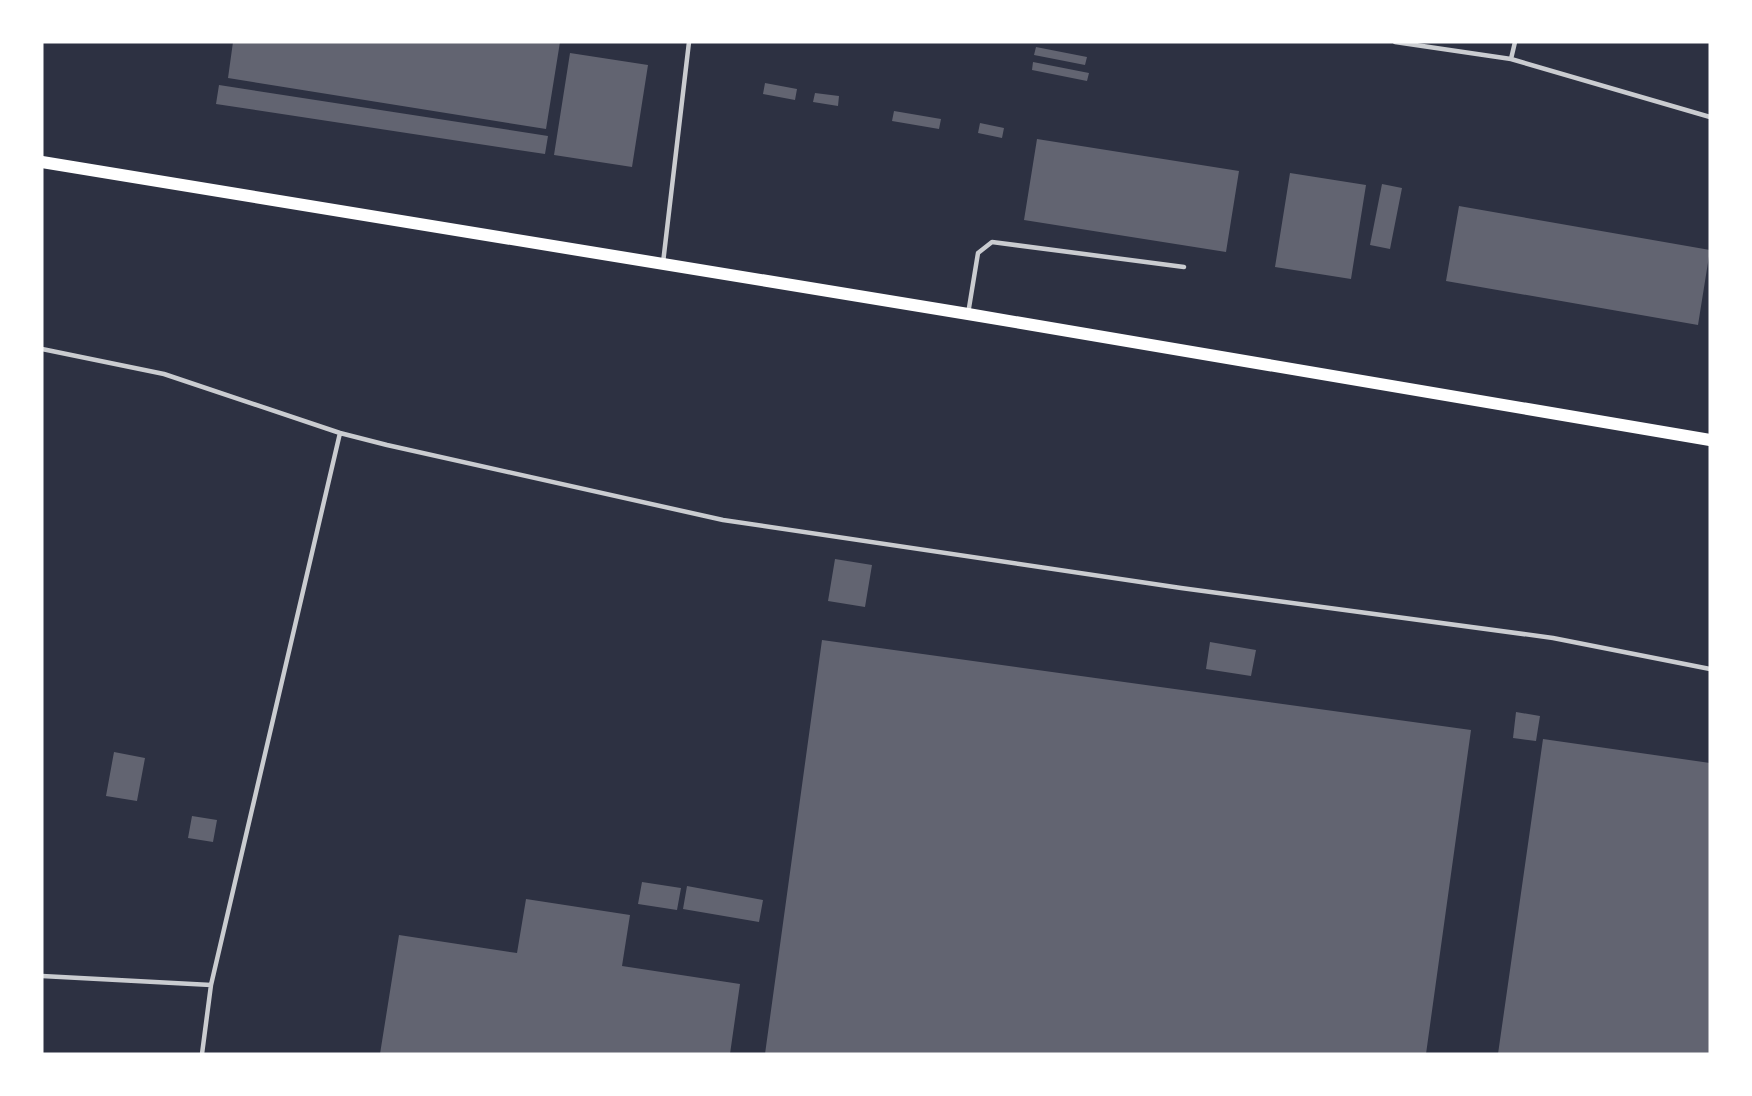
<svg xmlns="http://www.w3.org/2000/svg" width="1752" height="1096" viewBox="0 0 1752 1096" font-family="'Titillium Web',sans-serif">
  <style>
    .building { fill: #626471 }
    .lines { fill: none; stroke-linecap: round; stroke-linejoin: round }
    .service { stroke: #caccd0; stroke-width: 4.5 }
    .secondary { stroke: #fff; stroke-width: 12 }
  </style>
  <rect width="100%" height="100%" fill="#2d3142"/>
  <!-- building -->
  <path class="building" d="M 233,42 L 560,42 L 546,129 L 228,78 Z
    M 1036,47 L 1087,57 L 1085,65 L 1034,55 Z
    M 570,53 L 648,65 L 632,167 L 554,155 Z
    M 1033,62 L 1089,73 L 1087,81 L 1032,70 Z
    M 765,83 L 797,89 L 795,100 L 763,94 Z
    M 219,85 L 548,136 L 545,154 L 216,104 Z
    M 815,93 L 839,96 L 838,106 L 813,102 Z
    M 894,111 L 941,119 L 939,129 L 892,121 Z
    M 980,123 L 1004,128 L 1002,138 L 978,133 Z
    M 1037,139 L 1239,171 L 1226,252 L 1024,220 Z
    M 1290,173 L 1366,185 L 1351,279 L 1275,267 Z
    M 1382,184 L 1402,188 L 1390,249 L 1370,245 Z
    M 1459,206 L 1710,250 L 1698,325 L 1446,281 Z
    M 835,559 L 872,565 L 865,607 L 828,601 Z
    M 822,640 L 1471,730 L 1426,1054 L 765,1054 Z
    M 1210,642 L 1256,650 L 1251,676 L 1206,669 Z
    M 1516,712 L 1540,716 L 1536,741 L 1513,738 Z
    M 1543,739 L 1710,763 L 1710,1054 L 1498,1054 Z
    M 114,752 L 145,758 L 137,801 L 106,796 Z
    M 192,816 L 217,820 L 213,842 L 188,838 Z
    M 642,882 L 681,888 L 677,910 L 638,904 Z
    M 687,886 L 763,900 L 759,922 L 683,909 Z
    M 526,899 L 630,915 L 622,966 L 740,984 L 730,1054 L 380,1054 L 399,935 L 517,953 Z"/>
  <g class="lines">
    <!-- service -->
    <path class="service" d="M 1395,42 L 1511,59 L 1710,117
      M 1511,59 L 1515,42
      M 663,263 L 689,42
      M 968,314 L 978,253 L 992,242 L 1184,267
      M 42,349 L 164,374 L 340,433 L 387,445 L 723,520 L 1181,588 L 1553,638 L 1710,669
      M 42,976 L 211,985
      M 202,1054 L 211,985 L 340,433"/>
    <!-- secondary -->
    <path class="secondary" d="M 42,162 L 968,314 L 1710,440"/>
  </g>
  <!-- border -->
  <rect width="1752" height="1096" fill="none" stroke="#ffffff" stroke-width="87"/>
</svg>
